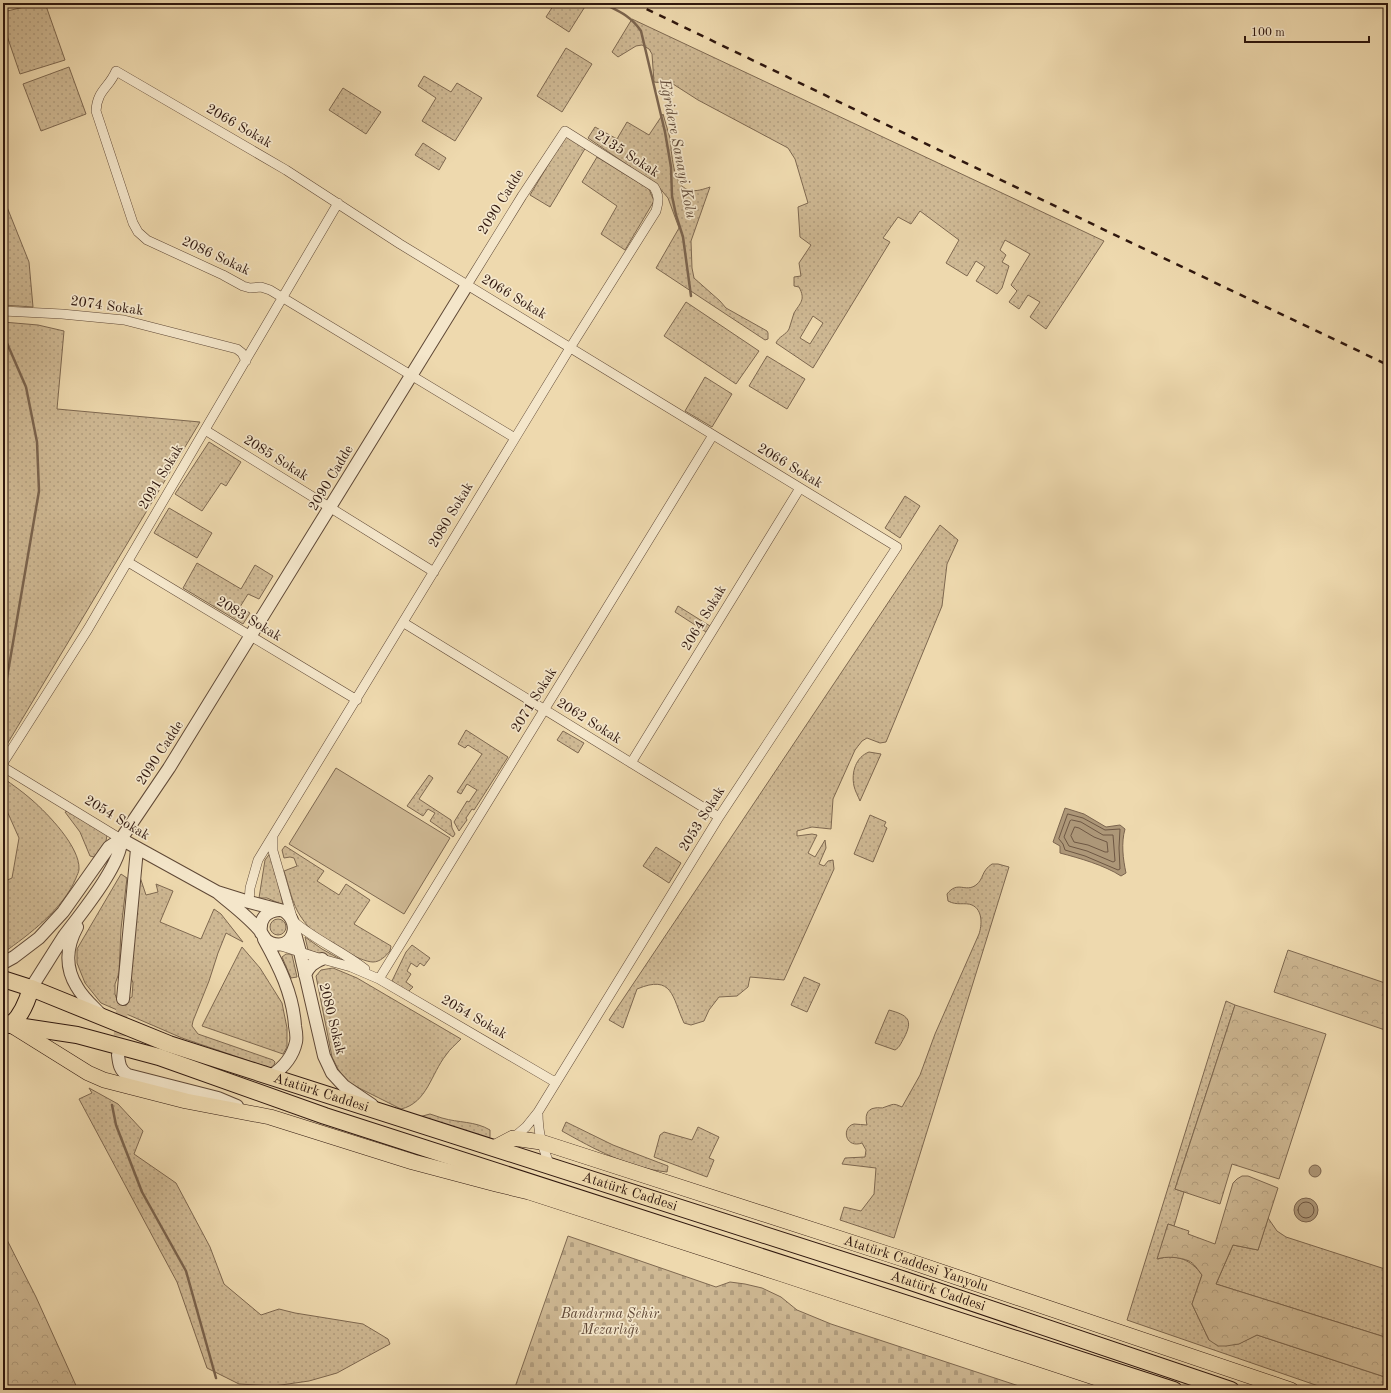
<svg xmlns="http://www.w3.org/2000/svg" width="1391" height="1393" viewBox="0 0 1391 1393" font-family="'Old Standard TT',serif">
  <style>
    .grass { fill: url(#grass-dots); stroke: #7e6850; fill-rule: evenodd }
    .forest { fill: url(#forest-crowns); stroke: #7e6850 }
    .cemetery { fill: url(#cemetery-stones); stroke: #7e6850 }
    .pitch { fill: #ceb893; stroke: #7e6850 }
    .water { fill: #ad9778; stroke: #7b644e }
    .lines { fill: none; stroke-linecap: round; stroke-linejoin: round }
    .shore { stroke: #6e5743; stroke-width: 1 }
    .stream { stroke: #7b644e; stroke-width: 2.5 }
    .tertiary-tunnel { stroke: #c8b28e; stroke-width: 12; stroke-dasharray: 12 6; stroke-linecap: butt }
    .minor-casing { stroke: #5f4836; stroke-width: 10 }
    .tertiary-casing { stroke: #5f4836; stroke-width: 14 }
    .primary-casing { stroke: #2f170e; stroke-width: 16 }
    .trunk-casing { stroke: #2f170e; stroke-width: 18 }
    .minor { stroke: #f4e6ca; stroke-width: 9 }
    .tertiary { stroke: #f4e6ca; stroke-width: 12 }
    .primary { stroke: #eed9ae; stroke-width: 15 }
    .trunk { stroke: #eed9ae; stroke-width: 16 }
    .rail { stroke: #2f170e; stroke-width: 2.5; stroke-dasharray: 7 7; stroke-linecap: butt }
    .labels { text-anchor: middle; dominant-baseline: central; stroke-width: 3.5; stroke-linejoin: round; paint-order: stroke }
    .street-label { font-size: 14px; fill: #2f170e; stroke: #f4e6ca }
    .park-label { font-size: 14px; font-style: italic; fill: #5f4736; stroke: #f4e6ca }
    .water-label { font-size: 15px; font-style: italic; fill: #614a38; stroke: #f4e6ca }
  </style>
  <defs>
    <pattern id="grass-dots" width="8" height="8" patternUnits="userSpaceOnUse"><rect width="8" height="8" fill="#ceb893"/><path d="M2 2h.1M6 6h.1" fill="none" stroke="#b19d7e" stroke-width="1.8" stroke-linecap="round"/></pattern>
    <pattern id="forest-crowns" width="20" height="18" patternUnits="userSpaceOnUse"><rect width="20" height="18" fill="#ceb893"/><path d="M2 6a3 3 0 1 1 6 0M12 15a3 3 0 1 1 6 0" fill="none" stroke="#b19d7e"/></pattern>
    <pattern id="cemetery-stones" width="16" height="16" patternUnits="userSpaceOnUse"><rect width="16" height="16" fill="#ceb893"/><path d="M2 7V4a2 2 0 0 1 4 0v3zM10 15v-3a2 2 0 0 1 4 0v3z" fill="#b19d7e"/></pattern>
  </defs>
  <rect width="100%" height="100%" fill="#eed9ae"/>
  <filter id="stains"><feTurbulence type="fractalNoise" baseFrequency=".005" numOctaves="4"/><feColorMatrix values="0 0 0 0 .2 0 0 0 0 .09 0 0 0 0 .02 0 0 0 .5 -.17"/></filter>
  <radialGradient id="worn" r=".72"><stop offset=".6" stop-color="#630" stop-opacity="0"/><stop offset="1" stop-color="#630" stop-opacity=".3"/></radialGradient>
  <!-- grass -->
  <path class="grass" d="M 41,3 L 45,3 L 65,60 L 20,74 L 3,24 L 3,12 Z
    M 555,3 L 582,3 L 586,5 L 569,32 L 546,17 Z
    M 632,19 L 1104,241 L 1046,329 L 1030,317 L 1040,302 L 1028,295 L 1019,309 L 1009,302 L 1017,291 L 1011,285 L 1030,254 L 1005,240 L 1000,250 L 1006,255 L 1002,262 L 1009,266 L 1002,288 L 997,294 L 976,281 L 985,267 L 976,261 L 967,276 L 946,263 L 959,240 L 920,211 L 911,224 L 898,217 L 883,238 L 890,242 L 813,368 L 776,343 C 779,336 786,335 789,329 C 791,324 792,318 794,313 C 800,303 806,300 799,287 L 794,286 L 794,277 L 801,276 L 799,263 L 811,245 L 800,237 L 798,207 L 808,203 L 795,159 L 788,148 L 698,100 L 673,84 L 654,82 L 652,54 L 649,49 L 642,45 L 636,46 L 618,57 L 612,52 ZM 813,316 L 823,323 L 810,344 L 800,338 Z
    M 566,48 L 592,64 L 562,112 L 537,96 Z
    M 69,67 L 86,114 L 41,131 L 23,84 Z
    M 424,76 L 451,92 L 457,83 L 482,98 L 455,141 L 422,121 L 436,98 L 418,86 Z
    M 343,88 L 381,112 L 366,134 L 329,110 Z
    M 663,114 C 665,122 668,130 670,138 C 672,152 672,186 689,190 C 696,192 704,189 710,187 L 691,241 L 692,268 L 694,278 L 720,301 L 726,308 L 767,331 L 768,333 L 768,339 L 765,340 L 656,268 L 679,228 L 668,198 L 657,185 L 588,138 L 595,127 L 617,139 L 627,122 L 649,135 Z
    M 566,135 L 586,147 L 550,207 L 530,195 Z
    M 423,143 L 446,158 L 439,170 L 415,155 Z
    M 597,157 L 649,189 L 654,201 L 625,250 L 601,234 L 617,206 L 582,182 Z
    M 3,197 L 29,262 L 33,307 L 3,305 Z
    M 686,302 L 759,351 L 736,384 L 664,336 Z
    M 3,322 L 38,325 L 64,331 L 57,409 L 200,422 L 3,751 Z
    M 767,356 L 805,379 L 787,409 L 749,386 Z
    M 705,377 L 732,394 L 712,427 L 685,411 Z
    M 209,442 L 241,462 L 226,486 L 221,483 L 202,511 L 175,494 Z
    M 905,496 L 920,506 L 900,538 L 885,528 Z
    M 169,508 L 212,533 L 197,558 L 154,533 Z
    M 940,525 L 958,540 L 947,564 L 942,606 L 886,742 L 880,743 L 867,738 L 862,741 L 855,750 L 833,799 L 831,829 L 812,827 L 797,831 L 797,836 L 812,834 L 817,835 L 808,853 L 815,857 L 825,840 L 826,848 L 819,864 L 824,866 L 828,861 L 833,860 L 834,869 L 784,980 L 750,977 L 748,987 L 737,996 L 719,997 L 709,1010 L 704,1021 L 691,1025 L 684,1023 C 672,997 673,974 637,989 L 623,1028 L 609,1020 Z
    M 197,563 L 241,589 L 255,565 L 273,576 L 259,599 L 248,594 L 240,607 L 250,613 L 243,624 L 183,588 Z
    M 678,606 L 710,626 L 706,632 L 675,612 Z
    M 466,730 L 508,757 L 474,810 L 472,809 L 466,818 L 467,820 L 459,831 L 454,822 L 467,801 L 469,802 L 477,790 L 467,784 L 461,794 L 457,792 L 482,754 L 468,745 L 465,748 L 458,744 Z
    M 563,731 L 584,743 L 578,753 L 557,740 Z
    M 869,752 L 881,754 L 860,801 C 858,796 855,791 854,786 C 851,772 856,757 869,752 Z
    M 429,775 L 433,778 L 419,799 L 451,820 L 452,828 L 455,834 L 453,837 L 430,821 L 435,813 L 428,809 L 423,816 L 407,806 Z
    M 3,778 C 13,785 23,792 32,800 C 48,814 80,847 79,869 C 79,872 77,875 76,878 C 63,909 30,934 3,953 L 3,882 L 12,878 L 19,838 L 3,802 Z
    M 68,811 L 107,835 L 106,841 L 94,857 L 90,856 L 80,832 L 65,812 Z
    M 870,815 L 886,822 L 884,826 L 887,828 L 873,862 L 854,854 Z
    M 285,846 L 324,871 L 317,881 L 339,895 L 346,884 L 370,900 L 354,924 L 391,946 L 390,951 C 386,956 380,962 373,962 C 360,962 326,941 315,933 C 310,929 305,923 301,917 C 292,904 289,886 284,871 L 297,866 L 294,858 L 290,857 L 284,858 L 282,850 Z
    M 656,847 L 681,863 L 669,883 L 643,866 Z
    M 271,852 L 283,905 L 267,898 L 259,898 L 265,860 Z
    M 992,864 L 998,864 L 1009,867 L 894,1238 L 840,1220 L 844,1207 L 861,1211 L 874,1194 L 876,1168 L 842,1164 L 845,1158 L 865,1157 L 866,1150 L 862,1143 C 845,1149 841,1127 854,1124 C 858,1124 863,1125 867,1125 C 865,1117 866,1109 875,1108 C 878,1107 882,1109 885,1107 C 894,1104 893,1103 902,1107 L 920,1075 L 935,1034 L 979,934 C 982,925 983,910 972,905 C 965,902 957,906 948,901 L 947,894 C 958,880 965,893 976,885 C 984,879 981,871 992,864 Z
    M 121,874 L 127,878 L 121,929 L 119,973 L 115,984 L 115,994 L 117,1000 L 125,1001 L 132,997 L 133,983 L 130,975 L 140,877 L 146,895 L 158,892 L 156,884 L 173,891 L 160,922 L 201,939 L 214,909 L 221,914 L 243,942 L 226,933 L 218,953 L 209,981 L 193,1021 L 192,1026 L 198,1034 L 273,1060 L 275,1062 L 274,1065 L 270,1068 L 182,1038 L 101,1003 L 85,983 L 77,963 L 77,949 Z
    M270 927a8 8 0 1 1 16 0a8 8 0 1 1-16 0Z
    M 305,937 L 322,949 L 349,964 L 349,965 L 327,956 L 308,950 Z
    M 412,945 L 430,958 L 424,966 L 420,963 L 417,967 L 411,963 L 407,971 L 411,974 L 406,982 L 413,987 L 408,992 L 392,981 L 406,952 Z
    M 242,947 L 260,968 L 282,1003 L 287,1028 L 287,1047 L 283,1054 L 202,1026 Z
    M 286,954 L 290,954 L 292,955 L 297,977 L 291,978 L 282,957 Z
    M 333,968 L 357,978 L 461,1039 C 456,1044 450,1049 446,1055 C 431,1074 427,1103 401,1109 L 347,1082 L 338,1069 L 332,1057 L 316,976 L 321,970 Z
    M 804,977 L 820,984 L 807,1012 L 791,1005 Z
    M 1226,1001 L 1235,1005 L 1175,1189 L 1184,1192 L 1174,1226 L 1168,1224 L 1158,1259 C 1175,1253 1192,1260 1202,1275 L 1192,1304 L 1209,1340 L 1238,1344 L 1257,1335 L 1388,1378 L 1388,1390 L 1330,1390 L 1127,1320 Z
    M 889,1010 C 907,1015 914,1019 904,1038 C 901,1043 900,1047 895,1050 L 875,1043 Z
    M 89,1088 L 118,1104 L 143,1131 L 134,1154 L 176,1183 L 210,1247 L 224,1284 L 261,1315 L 279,1309 L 295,1313 L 363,1324 L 388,1339 L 390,1344 L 337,1373 L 309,1381 L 274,1386 L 239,1384 L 207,1368 L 177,1282 L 79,1099 L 92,1093 Z
    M 430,1114 C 434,1115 438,1117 442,1118 C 459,1123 475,1121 490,1130 L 490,1137 L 488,1140 L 419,1117 Z
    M 566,1122 L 613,1145 L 668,1166 L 667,1172 C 629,1168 594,1149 562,1131 Z
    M 698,1127 L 719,1137 L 709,1158 L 714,1160 L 707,1177 L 654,1157 L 660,1135 L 664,1132 L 692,1140 Z
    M 1268,1218 L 1277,1231 L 1286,1237 L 1388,1270 L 1388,1338 L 1216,1284 L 1233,1245 L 1258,1250 Z"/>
  <!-- forest -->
  <path class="forest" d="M 1288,950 L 1388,984 L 1388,1031 L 1274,992 Z
    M 1235,1005 L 1326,1034 L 1279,1179 L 1232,1164 L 1220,1204 L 1175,1189 Z
    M 1242,1176 L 1248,1176 L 1278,1188 L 1258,1250 L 1233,1245 L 1216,1284 L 1388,1338 L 1388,1378 L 1257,1335 L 1239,1344 L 1226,1346 L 1218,1346 L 1209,1340 L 1192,1304 L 1202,1275 C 1198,1270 1194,1263 1189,1261 C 1180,1257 1166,1256 1157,1259 L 1168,1224 L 1189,1231 L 1188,1234 L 1215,1244 L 1233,1183 L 1237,1179 Z
    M 3,1232 L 36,1297 L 78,1390 L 3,1390 Z"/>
  <!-- cemetery -->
  <path class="cemetery" d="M 568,1236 L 716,1287 L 730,1282 L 745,1284 L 762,1288 L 781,1297 L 797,1310 L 831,1324 L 1031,1390 L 514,1390 Z"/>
  <!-- pitch -->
  <path class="pitch" d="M 336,768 L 450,838 L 404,914 L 289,844 Z"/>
  <!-- water -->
  <path class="water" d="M 1065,808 L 1084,814 L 1106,827 L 1120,825 L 1125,829 C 1121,843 1123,859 1126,873 L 1121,876 C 1104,865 1079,858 1060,853 L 1060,846 L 1053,842 Z
    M1309 1171a6 6 0 1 1 12 0a6 6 0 1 1-12 0Z
    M1294 1210a12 12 0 1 1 24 0a12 12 0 1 1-24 0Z"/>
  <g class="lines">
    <!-- shore -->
    <path class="shore" d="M 1068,814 L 1083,818 L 1105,830 L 1120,829 L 1119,848 L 1120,869 L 1118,870 L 1085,856 L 1065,850 L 1063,844 L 1059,839 Z
      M 1072,820 L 1081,822 L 1103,835 L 1113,835 L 1115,861 L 1113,862 L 1087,851 L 1069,846 L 1064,837 L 1070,821 Z
      M 1075,827 L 1079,828 L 1094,837 L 1107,842 L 1108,852 L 1105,852 L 1088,845 L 1074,842 L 1071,836 Z
      M1298 1210a8 8 0 1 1 16 0a8 8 0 1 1-16 0Z"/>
    <!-- stream -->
    <path class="stream" d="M 602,3 C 618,11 630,15 641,31 L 665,132 L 671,167 L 672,196 L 676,215 L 683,237 L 691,296
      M 3,334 L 26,387 L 37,442 L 39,491 L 3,701
      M 112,1105 L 116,1125 L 142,1192 L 186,1271 L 216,1378"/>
    <!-- tertiary-tunnel -->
    <path class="tertiary-tunnel" d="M 118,1054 L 123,999"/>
    <!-- minor casing -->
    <g class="minor-casing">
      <path id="minor" d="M 3,311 L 62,314 L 124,320 L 237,349 L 242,353 L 246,361
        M 205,430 L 434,572
        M 128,562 L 357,700
        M 404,623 L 719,817
        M 3,763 L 88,629 L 338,203
        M 631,763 L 800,488
        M 3,767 L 121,839
        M 273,837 L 273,851 L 292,917
        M 249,902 L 250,888 L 258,860 L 570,348 L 656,211 C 659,201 659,195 654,187 L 565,131 L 522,196 L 467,285
        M 293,921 C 315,940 342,951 365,969
        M 278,945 L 322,959 L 351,967 L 379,979 L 555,1082
        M 379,979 L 713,435
        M 538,1112 C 538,1134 542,1145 550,1166
        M 513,1138 L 526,1127 L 538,1112 L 719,817 L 897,547 L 400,244 L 286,170 L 116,71 C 109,88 97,90 96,111 L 133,223 L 138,232 L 147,240 L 223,275 L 243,286 L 250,288 L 261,287 L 270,290 L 515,438"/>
    </g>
    <!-- tertiary casing -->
    <g class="tertiary-casing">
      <path id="tertiary" d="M 121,839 L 217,892 L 249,902 L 284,911 C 303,924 292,951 271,943 C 265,941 264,937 261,932 C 249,917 232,905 217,892
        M 77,927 C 66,947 65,968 77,987 C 83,998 94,1007 102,1016
        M 294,930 L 300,952 L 324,1056 L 332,1073 L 344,1086 L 372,1105
        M 261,933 C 259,919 266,911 279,910
        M 264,939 C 279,966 293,994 295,1026 C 296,1031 297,1037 296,1042 C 293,1056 283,1068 271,1076
        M 3,963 L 14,957 L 39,938 L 63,912 L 109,847 L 121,839 L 169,768 L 467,285
        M 305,975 C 309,966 313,963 322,959
        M 31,988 C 42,971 53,953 64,936 C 79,916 123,863 121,839
        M 123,999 L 137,849
        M 118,1055 C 119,1064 120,1071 128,1075 L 218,1098 L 237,1106"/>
    </g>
    <!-- primary casing -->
    <g class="primary-casing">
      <g id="primary">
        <path d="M 11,1025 L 88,1073 L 104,1080 L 186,1101 L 270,1117 L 413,1162 L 496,1184 L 529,1192 L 782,1274 L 1133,1390"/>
        <path id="s1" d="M 494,1148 L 513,1138 L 541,1142 L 903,1259 L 1291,1390"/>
      </g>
    </g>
    <!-- trunk casing -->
    <g class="trunk-casing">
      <g id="trunk">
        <path id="s2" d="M 3,979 L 31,988 L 169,1044 L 899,1278 L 1231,1390"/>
        <path d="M 3,1022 L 11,1025 L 77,1035 L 159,1057 L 325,1116 L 1174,1390"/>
        <path d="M 11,1025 C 22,1015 27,1002 31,988"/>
      </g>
    </g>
    <!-- minor -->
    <use href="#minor" class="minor"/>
    <!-- tertiary -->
    <use href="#tertiary" class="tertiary"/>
    <!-- primary -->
    <use href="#primary" class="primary"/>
    <!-- trunk -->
    <use href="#trunk" class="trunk"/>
    <!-- rail -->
    <path class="rail" d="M 634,3 L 1113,234 L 1388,365"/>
  </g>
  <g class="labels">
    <!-- street labels -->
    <g class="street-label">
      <text transform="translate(239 126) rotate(30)">2066 Sokak</text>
      <text transform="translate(627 154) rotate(33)">2135 Sokak</text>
      <text transform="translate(501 202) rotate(-58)">2090 Cadde</text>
      <text transform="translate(216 256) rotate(25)">2086 Sokak</text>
      <text transform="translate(514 297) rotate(31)">2066 Sokak</text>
      <text transform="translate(107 306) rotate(8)">2074 Sokak</text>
      <text transform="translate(276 458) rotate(32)">2085 Sokak</text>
      <text transform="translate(790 466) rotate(31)">2066 Sokak</text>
      <text transform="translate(161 477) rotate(-59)">2091 Sokak</text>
      <text transform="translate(331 478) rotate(-59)">2090 Cadde</text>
      <text transform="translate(451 515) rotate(-59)">2080 Sokak</text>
      <text transform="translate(704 618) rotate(-59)">2064 Sokak</text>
      <text transform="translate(249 619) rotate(31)">2083 Sokak</text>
      <text transform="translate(534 700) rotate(-58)">2071 Sokak</text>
      <text transform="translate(589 721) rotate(32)">2062 Sokak</text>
      <text transform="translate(160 753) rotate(-57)">2090 Cadde</text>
      <text transform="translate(117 818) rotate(31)">2054 Sokak</text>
      <text transform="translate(702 819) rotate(-58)">2053 Sokak</text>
      <text transform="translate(474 1017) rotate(30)">2054 Sokak</text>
      <text transform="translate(332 1019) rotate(76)">2080 Sokak</text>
      <text stroke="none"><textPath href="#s2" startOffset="338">Atatürk Caddesi</textPath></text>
      <text stroke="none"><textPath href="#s2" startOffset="662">Atatürk Caddesi</textPath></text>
      <text stroke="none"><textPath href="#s1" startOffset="444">Atatürk Caddesi Yanyolu</textPath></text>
      <text stroke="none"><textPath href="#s2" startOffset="986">Atatürk Caddesi</textPath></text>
    </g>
    <!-- park labels -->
    <g class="park-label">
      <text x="610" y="1314">Bandırma Şehir<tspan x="610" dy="16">Mezarlığı</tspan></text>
    </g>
    <!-- water labels -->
    <g class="water-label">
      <text transform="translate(677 149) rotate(79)">Eğridere Sanayi Kolu</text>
    </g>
  </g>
  <!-- margin -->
  <rect width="1391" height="1393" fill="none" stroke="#eed9ae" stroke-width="16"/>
  <rect x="4" y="4" width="1383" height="1385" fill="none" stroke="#2f170e" stroke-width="2"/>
  <rect x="8" y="8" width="1375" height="1377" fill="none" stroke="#2f170e"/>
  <!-- scale -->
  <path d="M1245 36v6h124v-6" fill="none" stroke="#2f170e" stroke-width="2"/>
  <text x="1251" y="36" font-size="12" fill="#2f170e" stroke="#f4e6ca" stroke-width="3" paint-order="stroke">100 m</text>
  <rect width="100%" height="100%" filter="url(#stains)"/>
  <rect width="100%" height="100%" fill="url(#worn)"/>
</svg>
